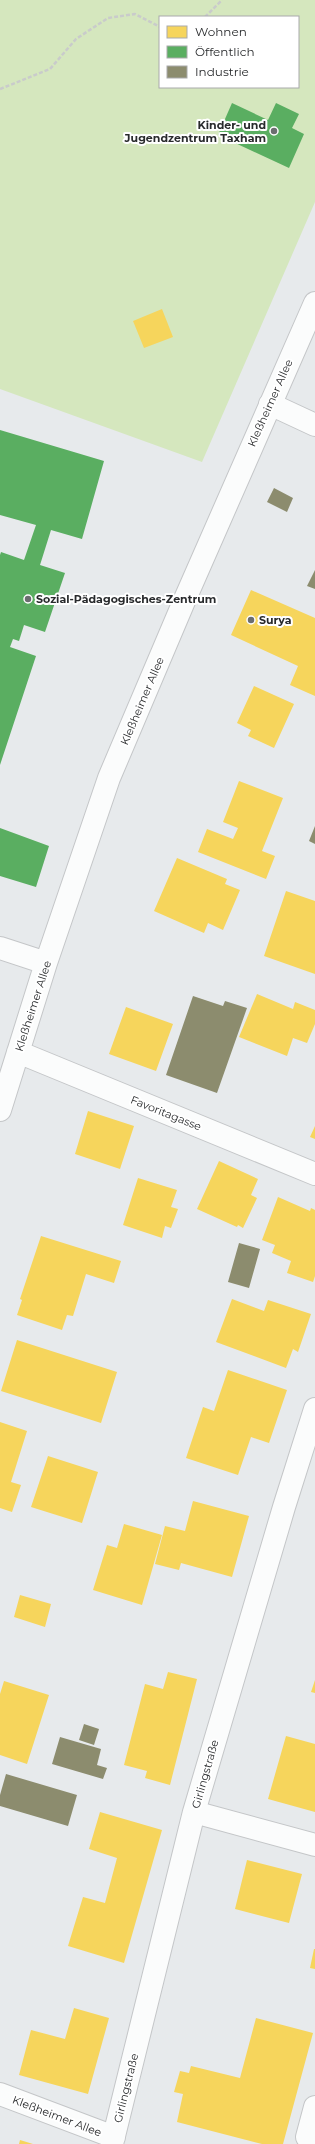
<svg xmlns="http://www.w3.org/2000/svg" width="315" height="2144" viewBox="0 0 315 2144" font-family="Montserrat,sans-serif">
  <style>
    .green { fill: #d5e7be; fill-rule: evenodd }
    .homes { fill: #f6d55c }
    .public { fill: #5aae61 }
    .industry { fill: #8c8c6e }
    .lines { fill: none; stroke-linecap: round; stroke-linejoin: round }
    .minor-casing { stroke: #c4c6c8; stroke-width: 24 }
    .path { stroke: #c9cbcb; stroke-width: 2.5; stroke-dasharray: 4 2; stroke-linecap: butt }
    .minor { stroke: #fbfcfc; stroke-width: 22 }
    .poi-dot { fill: #6b6d6f; stroke: #fff; stroke-width: 1.5 }
    .labels { text-anchor: middle; dominant-baseline: central; stroke-width: 4; stroke-linejoin: round; paint-order: stroke }
    .poi-label { font-size: 11px; font-weight: bold; fill: #282a2c; stroke: #fff; text-anchor: start }
    .street-label { font-size: 11px; fill: #282a2c; stroke: #fff }
  </style>
  <rect width="100%" height="100%" fill="#e7eaec"/>
  <!-- green -->
  <path class="green" d="M 0,0 L 315,0 L 315,202 L 202,462 L 0,389 ZM 160,17 L 298,17 L 298,87 L 160,87 Z"/>
  <!-- homes -->
  <path class="homes" d="M 162,309 L 173,337 L 144,348 L 133,321 Z
    M 251,590 L 315,618 L 315,696 L 290,685 L 298,666 L 231,635 Z
    M 254,686 L 294,704 L 274,748 L 248,736 L 251,730 L 237,723 Z
    M 239,781 L 283,798 L 262,851 L 275,856 L 266,879 L 198,852 L 207,829 L 233,839 L 238,828 L 223,822 Z
    M 177,858 L 227,879 L 225,884 L 240,890 L 223,930 L 208,923 L 204,933 L 154,911 Z
    M 286,891 L 315,901 L 315,974 L 264,956 Z
    M 257,994 L 293,1009 L 295,1002 L 315,1010 L 315,1024 L 307,1043 L 293,1038 L 287,1056 L 239,1037 Z
    M 126,1007 L 173,1024 L 156,1071 L 109,1054 Z
    M 88,1111 L 134,1126 L 120,1169 L 75,1154 Z
    M 315,1126 L 315,1139 L 310,1137 Z
    M 219,1161 L 258,1179 L 251,1195 L 257,1198 L 243,1228 L 238,1225 L 237,1227 L 197,1209 Z
    M 138,1178 L 177,1190 L 171,1207 L 178,1209 L 171,1228 L 165,1226 L 162,1238 L 123,1225 Z
    M 278,1197 L 310,1211 L 311,1208 L 315,1210 L 315,1276 L 313,1282 L 287,1273 L 291,1261 L 272,1253 L 275,1245 L 262,1240 Z
    M 41,1236 L 121,1261 L 114,1283 L 86,1274 L 73,1316 L 67,1315 L 62,1330 L 17,1315 L 22,1300 L 20,1299 Z
    M 232,1299 L 264,1311 L 268,1300 L 311,1314 L 298,1352 L 293,1349 L 286,1368 L 216,1342 Z
    M 17,1340 L 117,1372 L 101,1423 L 1,1391 Z
    M 228,1370 L 287,1390 L 269,1443 L 251,1437 L 238,1475 L 186,1458 L 203,1407 L 214,1411 Z
    M 0,1422 L 27,1431 L 11,1482 L 21,1485 L 12,1512 L 0,1508 Z
    M 48,1456 L 98,1472 L 82,1523 L 31,1507 Z
    M 193,1501 L 249,1516 L 232,1577 L 181,1563 L 179,1570 L 155,1564 L 165,1526 L 185,1531 Z
    M 124,1524 L 162,1535 L 142,1605 L 93,1590 L 107,1545 L 117,1548 Z
    M 20,1595 L 51,1604 L 45,1627 L 14,1617 Z
    M 168,1672 L 197,1679 L 170,1785 L 145,1778 L 147,1771 L 124,1765 L 145,1684 L 163,1689 Z
    M 315,1680 L 315,1693 L 311,1692 Z
    M 4,1681 L 49,1695 L 27,1764 L 0,1755 L 0,1694 Z
    M 286,1736 L 315,1744 L 315,1812 L 268,1799 Z
    M 100,1812 L 162,1830 L 124,1963 L 68,1946 L 83,1897 L 105,1903 L 117,1858 L 89,1849 Z
    M 247,1860 L 302,1874 L 289,1923 L 235,1909 Z
    M 314,1949 L 315,1949 L 315,1969 L 310,1968 Z
    M 74,2008 L 109,2018 L 88,2094 L 19,2075 L 31,2030 L 65,2039 Z
    M 256,2018 L 313,2033 L 283,2144 L 262,2144 L 177,2122 L 183,2094 L 174,2092 L 180,2071 L 189,2073 L 191,2066 L 240,2078 Z
    M 20,2140 L 33,2144 L 19,2144 Z"/>
  <!-- public -->
  <path class="public" d="M 232,103 L 268,120 L 276,103 L 299,114 L 292,128 L 304,134 L 289,168 L 218,135 Z
    M 0,430 L 104,461 L 82,539 L 51,530 L 40,565 L 65,573 L 45,632 L 24,625 L 19,641 L 13,639 L 10,647 L 36,656 L 0,765 L 0,555 L 1,552 L 24,560 L 36,525 L 0,515 Z
    M 0,828 L 49,846 L 36,887 L 0,876 Z"/>
  <!-- industry -->
  <path class="industry" d="M 274,488 L 293,498 L 287,512 L 267,502 Z
    M 315,570 L 315,589 L 307,586 Z
    M 315,826 L 315,844 L 309,841 Z
    M 193,996 L 223,1006 L 225,1001 L 247,1008 L 217,1093 L 166,1075 Z
    M 239,1243 L 260,1249 L 249,1288 L 228,1282 Z
    M 84,1724 L 99,1729 L 94,1745 L 79,1740 Z
    M 60,1737 L 101,1749 L 97,1765 L 107,1768 L 103,1779 L 52,1764 Z
    M 6,1774 L 77,1795 L 68,1826 L 0,1806 L 0,1795 Z"/>
  <g class="lines">
    <!-- minor casing -->
    <g class="minor-casing">
      <path id="minor" d="M 270,404 L 315,425
        M 0,948 L 46,963
        M 18,1052 L 315,1174
        M 0,1110 L 46,963 L 109,778 L 185,599 L 315,303
        M 194,1812 L 315,1845
        M 0,2094 L 114,2137
        M 307,2137 L 315,2107
        M 112,2144 L 194,1812 L 284,1507 L 315,1409"/>
    </g>
    <!-- path -->
    <path class="path" d="M 205,17 L 222,0
      M 0,89 L 50,69 L 76,39 L 108,18 L 135,14 L 160,27"/>
    <!-- minor -->
    <use href="#minor" class="minor"/>
  </g>
  <!-- markers -->
  <g class="poi-dot">
    <circle cx="274" cy="131" r="4"/>
    <circle cx="28" cy="599" r="4"/>
    <circle cx="251" cy="620" r="4"/>
  </g>
  <g class="labels">
    <!-- poi labels -->
    <g class="poi-label">
      <text x="266" y="125" text-anchor="end">Kinder- und<tspan x="266" dy="13">Jugendzentrum Taxham</tspan></text>
      <text x="36" y="599">Sozial-Pädagogisches-Zentrum</text>
      <text x="259" y="620">Surya</text>
    </g>
    <!-- street labels -->
    <g class="street-label">
      <text transform="translate(270 403) rotate(-66)">Kleßheimer Allee</text>
      <text transform="translate(142 701) rotate(-67)">Kleßheimer Allee</text>
      <text transform="translate(33 1006) rotate(-72)">Kleßheimer Allee</text>
      <text transform="translate(166 1113) rotate(22)">Favoritagasse</text>
      <text transform="translate(205 1774) rotate(-74)">Girlingstraße</text>
      <text transform="translate(126 2088) rotate(-76)">Girlingstraße</text>
      <text transform="translate(57 2116) rotate(21)">Kleßheimer Allee</text>
    </g>
  </g>
  <!-- legend -->
  <rect x="159" y="16" width="140" height="72" fill="#ffffff" stroke="#a9aaab"/>
  <rect x="167" y="26" width="20" height="12" fill="#f6d55c" stroke="#a9aaab"/>
  <text x="195" y="36" font-size="12" fill="#282a2c">Wohnen</text>
  <rect x="167" y="46" width="20" height="12" fill="#5aae61" stroke="#a9aaab"/>
  <text x="195" y="56" font-size="12" fill="#282a2c">Öffentlich</text>
  <rect x="167" y="66" width="20" height="12" fill="#8c8c6e" stroke="#a9aaab"/>
  <text x="195" y="76" font-size="12" fill="#282a2c">Industrie</text>
</svg>
